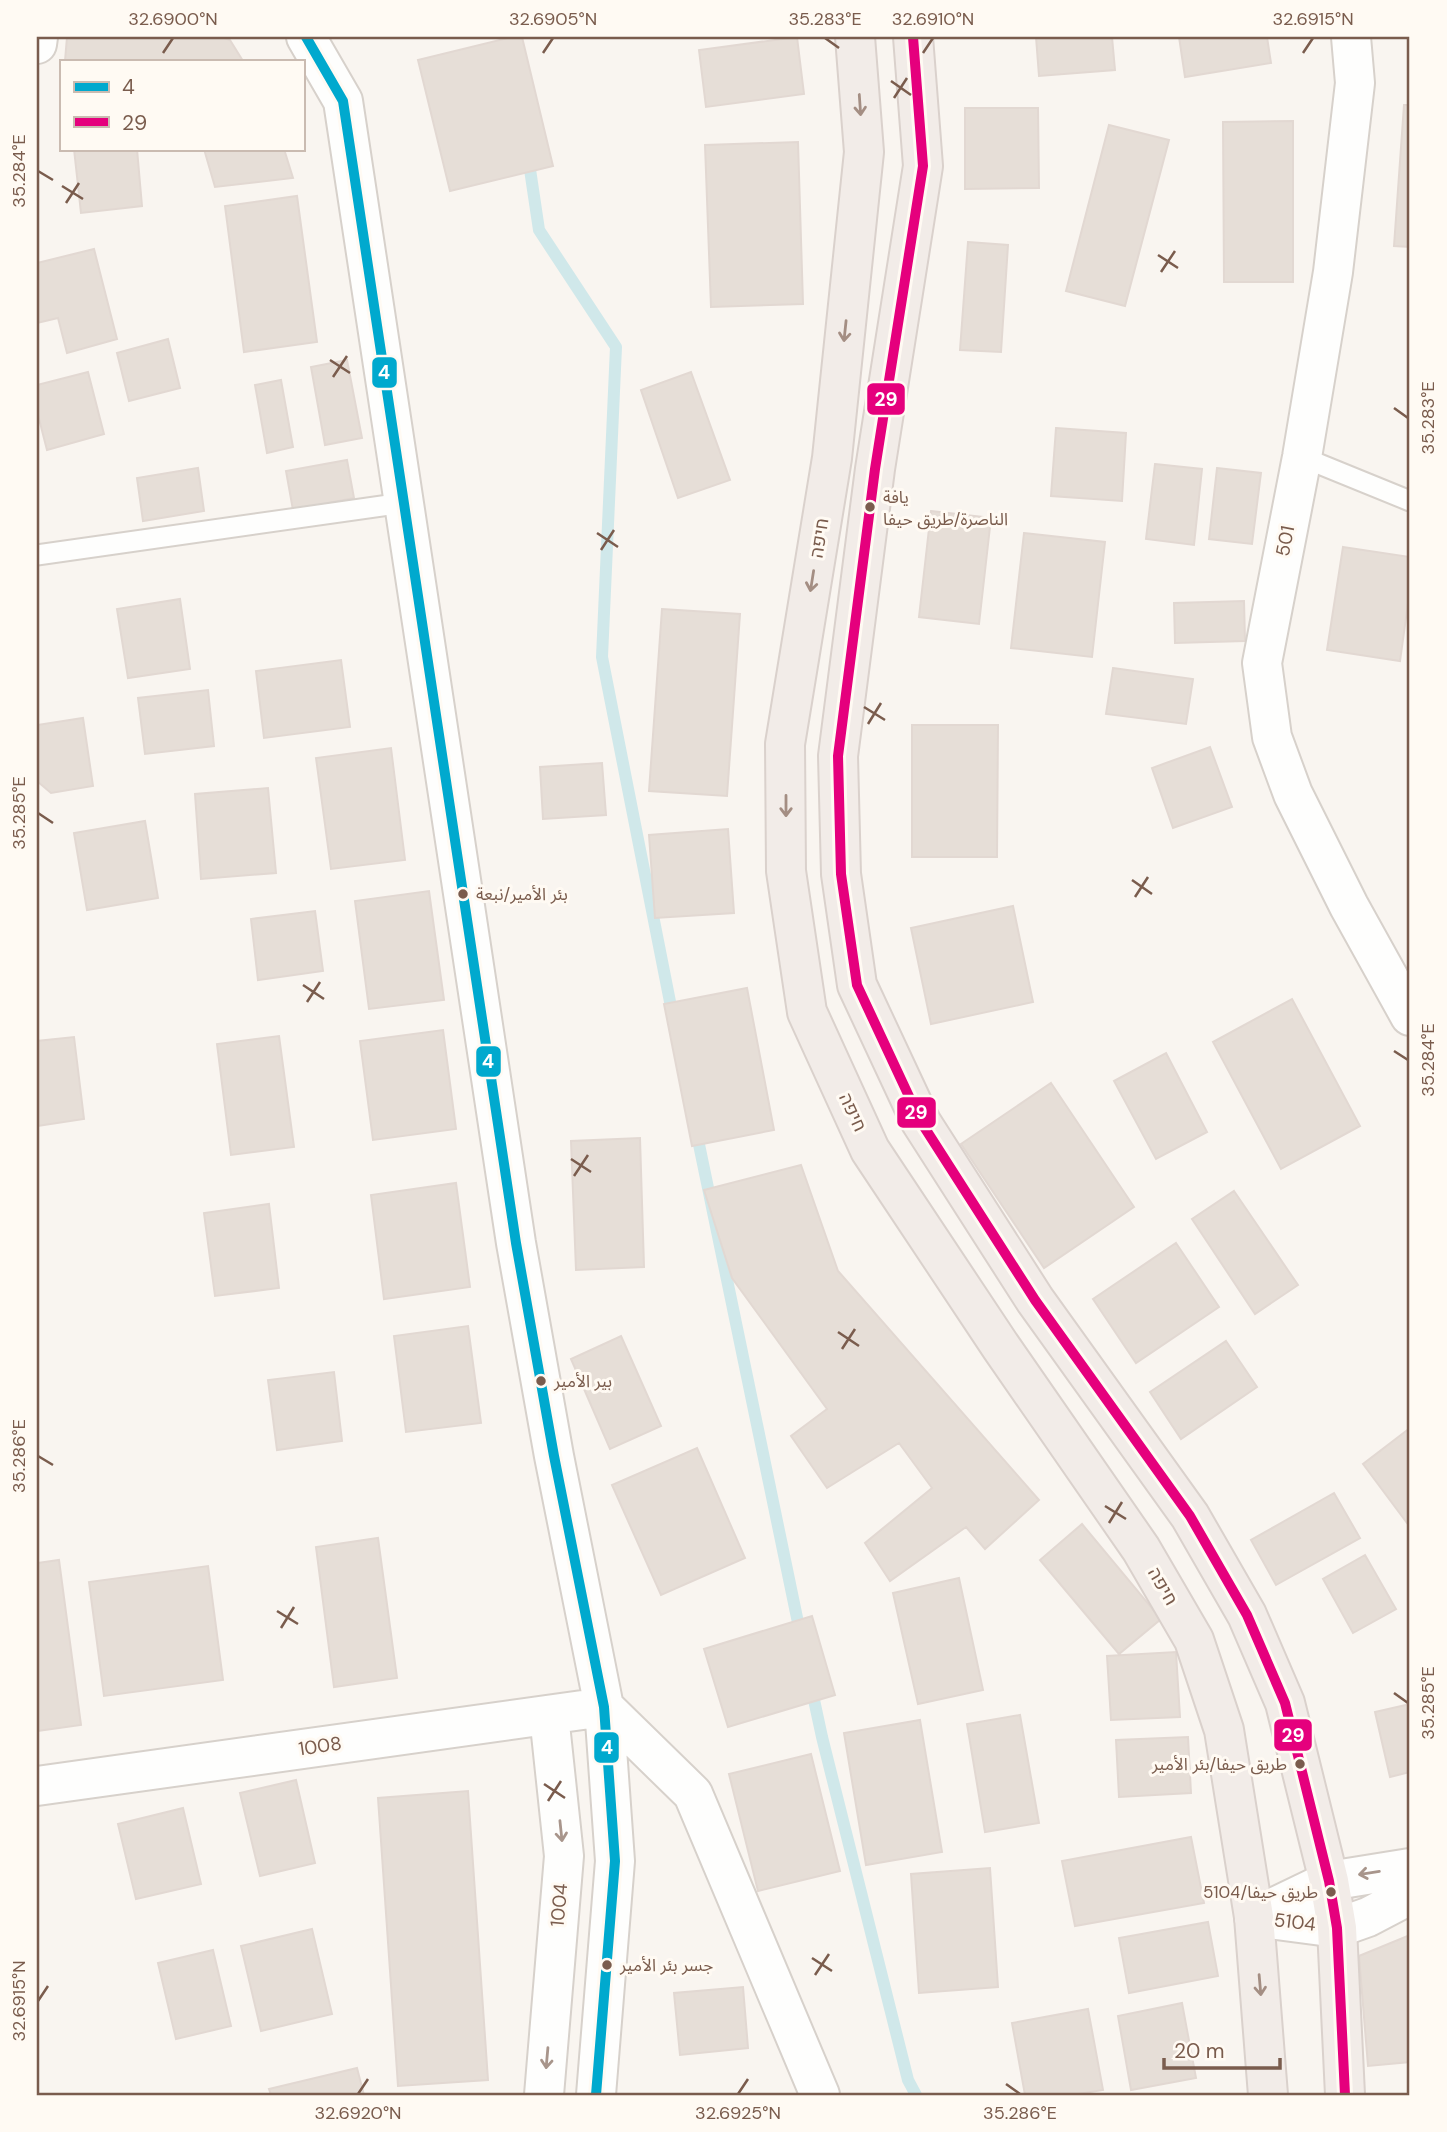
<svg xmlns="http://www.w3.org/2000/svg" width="1447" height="2132" viewBox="0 0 1447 2132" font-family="'DM Sans','Noto Sans Arabic',Heebo,sans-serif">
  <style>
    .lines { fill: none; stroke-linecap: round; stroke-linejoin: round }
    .stream { stroke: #d0e8ea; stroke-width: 12 }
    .building { fill: #e6ded7; stroke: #e2d8d2; stroke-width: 2 }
    .service-casing { stroke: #d7d1cb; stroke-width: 23 }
    .minor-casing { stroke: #d7d1cb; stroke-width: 42 }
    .tertiary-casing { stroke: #d7d1cb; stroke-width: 42 }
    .trunk-casing { stroke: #dad1cc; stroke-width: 42 }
    .service { stroke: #fefefd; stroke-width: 19 }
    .minor { stroke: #fefefd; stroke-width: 38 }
    .tertiary { stroke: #fefefd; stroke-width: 38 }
    .trunk { stroke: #f2ece8; stroke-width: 38 }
    .bus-1-casing { stroke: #fffaf3; stroke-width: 16 }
    .bus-2-casing { stroke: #fffaf3; stroke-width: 16 }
    .bus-1 { stroke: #00a9ce; stroke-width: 10 }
    .bus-2 { stroke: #e5007d; stroke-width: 10 }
    .oneway { stroke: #a48e83 }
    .oneway2 { stroke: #a8958b }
    .ticks { fill: none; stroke: #7a5c4d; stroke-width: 2.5 }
    .bus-dot { fill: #7a5c4d; stroke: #fffaf3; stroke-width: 2.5 }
    .labels { text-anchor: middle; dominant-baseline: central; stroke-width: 6; stroke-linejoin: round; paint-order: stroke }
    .bus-label { font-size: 17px; fill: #7a5c4d; stroke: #fffaf3; text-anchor: start }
    .street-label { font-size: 19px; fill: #7a5c4d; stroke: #fffaf3 }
    .line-badge { stroke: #fffaf3; stroke-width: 2.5 }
    .badge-label { font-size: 19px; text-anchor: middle; font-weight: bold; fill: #fff }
    .neatline { fill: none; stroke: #7a5c4d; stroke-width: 2.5 }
    .ticks-label { font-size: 18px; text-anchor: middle; fill: #7a5c4d }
  </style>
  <rect width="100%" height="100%" fill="#f9f5f0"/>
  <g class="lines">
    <!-- stream -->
    <path class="stream" d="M 528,156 L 539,230 L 616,347 L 602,657 L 673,1017
      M 696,1130 L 801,1637
      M 811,1686 L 822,1737 L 908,2080 L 916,2095"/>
  </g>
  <!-- building -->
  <path class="building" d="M 67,37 L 221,37 L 230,40 L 243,61 L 65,61 Z
    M 512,37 L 522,37 L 553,166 L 450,191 L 418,60 Z
    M 797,37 L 804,94 L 706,107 L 699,50 Z
    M 1036,37 L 1112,37 L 1115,70 L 1039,76 Z
    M 1179,37 L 1267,37 L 1271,63 L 1185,77 Z
    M 1404,105 L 1410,105 L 1410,247 L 1394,246 Z
    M 965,108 L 1038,108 L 1039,188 L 965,189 Z
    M 1293,121 L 1293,282 L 1224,282 L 1223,122 Z
    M 1109,125 L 1169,140 L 1125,306 L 1066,291 Z
    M 798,142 L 803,304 L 711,307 L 705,145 Z
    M 74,149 L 137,149 L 142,206 L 81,213 Z
    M 204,149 L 284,149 L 293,178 L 215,187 Z
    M 297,196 L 317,342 L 244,352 L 225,206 Z
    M 968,242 L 1008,245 L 1001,352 L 960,350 Z
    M 94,249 L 117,339 L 67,353 L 58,318 L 37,323 L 37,263 Z
    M 168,339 L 180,388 L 129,401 L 117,353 Z
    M 347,360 L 362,438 L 325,445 L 311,367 Z
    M 88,372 L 104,434 L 47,450 L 37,411 L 37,385 Z
    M 691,372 L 730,480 L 678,498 L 641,390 Z
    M 281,380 L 293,447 L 267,453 L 255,385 Z
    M 1056,428 L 1126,433 L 1122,501 L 1051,496 Z
    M 347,460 L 354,498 L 293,510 L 286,471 Z
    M 1155,464 L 1202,469 L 1194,545 L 1146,539 Z
    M 198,468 L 204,511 L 143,521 L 137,478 Z
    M 1217,468 L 1261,473 L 1252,544 L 1209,539 Z
    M 931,511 L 991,518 L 979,624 L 919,617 Z
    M 1024,533 L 1105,542 L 1092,657 L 1011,648 Z
    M 1343,547 L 1410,557 L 1410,589 L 1400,661 L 1327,650 Z
    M 180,599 L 190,669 L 128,678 L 117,609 Z
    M 1244,601 L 1245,641 L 1175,643 L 1174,603 Z
    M 662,609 L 740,614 L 727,796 L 649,791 Z
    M 341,660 L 350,727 L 264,738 L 256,671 Z
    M 1113,668 L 1193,679 L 1186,724 L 1106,714 Z
    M 208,690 L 214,746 L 145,754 L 138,698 Z
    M 83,718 L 93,786 L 51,793 L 37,781 L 37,725 Z
    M 912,725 L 998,725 L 997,857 L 912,857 Z
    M 1210,747 L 1232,807 L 1173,828 L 1152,768 Z
    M 391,748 L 405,860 L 331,869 L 316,758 Z
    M 602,763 L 606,815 L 543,819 L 540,767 Z
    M 268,788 L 276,873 L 201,879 L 195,794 Z
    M 145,821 L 158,898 L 87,910 L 74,833 Z
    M 728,829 L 734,913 L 655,918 L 649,835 Z
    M 429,891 L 444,1000 L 369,1009 L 355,901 Z
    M 1013,906 L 1033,1002 L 931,1024 L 911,928 Z
    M 315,911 L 323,971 L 258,980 L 251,919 Z
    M 747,988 L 774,1130 L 692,1146 L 664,1004 Z
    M 1292,999 L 1360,1126 L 1281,1169 L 1213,1042 Z
    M 443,1030 L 456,1129 L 373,1140 L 360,1041 Z
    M 279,1036 L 294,1147 L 231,1155 L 217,1044 Z
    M 74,1037 L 84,1119 L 37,1126 L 37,1041 Z
    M 1166,1053 L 1207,1132 L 1156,1159 L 1114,1081 Z
    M 1051,1083 L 1134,1207 L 1044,1268 L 961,1144 Z
    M 640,1138 L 644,1267 L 576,1270 L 571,1141 Z
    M 801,1165 L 838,1271 L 1039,1500 L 985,1549 L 966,1527 L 890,1581 L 865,1543 L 932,1488 L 899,1443 L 827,1488 L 791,1436 L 827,1409 L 732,1278 L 704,1190 Z
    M 456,1183 L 470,1287 L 384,1299 L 371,1195 Z
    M 1234,1191 L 1298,1285 L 1255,1314 L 1192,1219 Z
    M 269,1204 L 279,1288 L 215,1296 L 204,1213 Z
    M 1176,1243 L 1219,1307 L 1136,1363 L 1093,1299 Z
    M 468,1326 L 481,1423 L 406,1432 L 394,1336 Z
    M 621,1336 L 661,1426 L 610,1449 L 571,1359 Z
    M 1226,1341 L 1257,1387 L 1181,1439 L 1150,1392 Z
    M 334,1372 L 342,1441 L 277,1450 L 268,1380 Z
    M 1410,1428 L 1410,1527 L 1363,1464 Z
    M 697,1448 L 745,1558 L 661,1595 L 612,1485 Z
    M 1334,1493 L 1360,1538 L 1276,1585 L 1251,1540 Z
    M 1082,1524 L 1161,1619 L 1119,1654 L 1040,1560 Z
    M 378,1538 L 397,1678 L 334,1687 L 316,1547 Z
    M 1365,1555 L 1396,1609 L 1353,1633 L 1323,1579 Z
    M 59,1560 L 81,1725 L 37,1731 L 37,1563 Z
    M 208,1566 L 223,1680 L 104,1696 L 89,1582 Z
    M 959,1578 L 983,1690 L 918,1704 L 893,1593 Z
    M 812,1616 L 835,1695 L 728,1727 L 704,1649 Z
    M 1176,1652 L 1180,1717 L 1111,1720 L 1107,1656 Z
    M 1410,1704 L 1410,1772 L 1390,1777 L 1375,1712 Z
    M 1020,1715 L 1039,1823 L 985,1832 L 967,1724 Z
    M 920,1720 L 942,1852 L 866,1865 L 844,1733 Z
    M 1188,1737 L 1191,1793 L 1119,1797 L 1116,1740 Z
    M 811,1754 L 840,1871 L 758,1891 L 729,1774 Z
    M 296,1780 L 315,1863 L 260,1876 L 240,1793 Z
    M 468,1791 L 488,2080 L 398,2086 L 378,1798 Z
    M 183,1808 L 201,1884 L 136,1899 L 118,1824 Z
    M 1191,1837 L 1204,1903 L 1075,1926 L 1062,1861 Z
    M 990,1868 L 998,1987 L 919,1993 L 911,1874 Z
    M 1208,1922 L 1218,1976 L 1129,1993 L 1119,1938 Z
    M 312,1929 L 332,2014 L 261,2031 L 241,1946 Z
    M 1410,1935 L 1410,2062 L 1368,2066 L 1359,1956 Z
    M 213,1950 L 231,2026 L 176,2039 L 158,1963 Z
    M 743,1987 L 748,2048 L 680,2055 L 674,1993 Z
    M 1182,2003 L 1196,2078 L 1131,2090 L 1118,2016 Z
    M 1088,2009 L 1103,2090 L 1072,2095 L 1025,2095 L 1012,2023 Z
    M 357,2068 L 364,2095 L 271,2095 L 269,2089 Z"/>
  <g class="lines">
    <!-- service casing -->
    <g class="service-casing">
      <path id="service" d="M 1302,457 L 1410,501
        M 37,555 L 403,503"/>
    </g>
    <!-- minor casing -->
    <g class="minor-casing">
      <path id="minor" d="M 306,37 L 343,101 L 516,1243 L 554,1456 L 604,1707 L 615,1861 L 596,2095
        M 1351,37 L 1355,83 L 1333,272 L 1302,457 L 1262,663 L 1272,737 L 1293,794 L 1349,906 L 1410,1016
        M 37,44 L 38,37
        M 604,1707 L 693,1794 L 820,2095
        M 37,1786 L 604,1707
        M 544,2095 L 564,1856 L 549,1715"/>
    </g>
    <!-- tertiary casing -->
    <g class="tertiary-casing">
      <path id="tertiary" d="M 1254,1917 L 1329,1881 L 1410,1868
        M 1254,1917 L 1337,1928 L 1368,1917 L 1410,1895"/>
    </g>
    <!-- trunk casing -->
    <g class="trunk-casing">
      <path id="trunk" d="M 855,37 L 864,152 L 832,458 L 785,744 L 786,871 L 807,1012 L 870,1150 L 1001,1347 L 1141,1549 L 1194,1640 L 1224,1730 L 1254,1917 L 1268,2095
        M 913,37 L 923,166 L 875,469 L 838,756 L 841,874 L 857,985 L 921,1122 L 1035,1300 L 1190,1516 L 1247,1615 L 1285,1703 L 1329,1881 L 1337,1928 L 1345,2095"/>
    </g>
    <!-- service -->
    <use href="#service" class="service"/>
    <!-- minor -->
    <use href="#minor" class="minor"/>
    <!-- tertiary -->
    <use href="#tertiary" class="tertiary"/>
    <!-- trunk -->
    <use href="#trunk" class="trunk"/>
    <!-- bus-1 casing -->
    <g class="bus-1-casing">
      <path id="bus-1" d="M 306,37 L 343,101 L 516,1243 L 554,1456 L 604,1707 L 615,1861 L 596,2095"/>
    </g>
    <!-- bus-2 casing -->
    <g class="bus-2-casing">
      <path id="bus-2" d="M 913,37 L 923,166 L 875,469 L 838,756 L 841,874 L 857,985 L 921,1122 L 1035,1300 L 1190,1516 L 1247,1615 L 1285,1703 L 1329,1881 L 1337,1928 L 1345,2095"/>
    </g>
    <!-- bus-1 -->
    <use href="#bus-1" class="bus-1"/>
    <!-- bus-2 -->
    <use href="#bus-2" class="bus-2"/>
  </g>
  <!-- one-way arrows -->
  <defs><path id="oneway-shaft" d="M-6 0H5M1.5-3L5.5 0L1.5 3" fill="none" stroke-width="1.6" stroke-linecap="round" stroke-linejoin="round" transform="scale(1.75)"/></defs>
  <g class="oneway">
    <use href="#oneway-shaft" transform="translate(860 105) rotate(86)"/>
    <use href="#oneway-shaft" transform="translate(845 331) rotate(96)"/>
    <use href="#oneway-shaft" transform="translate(812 581) rotate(99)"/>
    <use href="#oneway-shaft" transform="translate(786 806) rotate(90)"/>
    <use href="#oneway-shaft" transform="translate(1260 1985) rotate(85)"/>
  </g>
  <g class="oneway2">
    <use href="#oneway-shaft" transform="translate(561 1831) rotate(84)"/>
    <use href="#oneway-shaft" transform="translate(1369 1873) rotate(171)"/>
    <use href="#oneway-shaft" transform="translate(547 2058) rotate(95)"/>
  </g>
  <!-- ticks -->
  <path class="ticks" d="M 825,38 L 839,48M 163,53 L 173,38M 543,53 L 553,38M 923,53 L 933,38M 1303,53 L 1313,38M 891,81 L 911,95M 894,98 L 907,78M 38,171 L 53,180M 62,186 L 83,199M 66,203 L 79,183M 1158,255 L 1178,268M 1161,272 L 1175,251M 330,360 L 350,373M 333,377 L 347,356M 1394,408 L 1408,418M 597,533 L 618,547M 601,550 L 614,530M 864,707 L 885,720M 868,724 L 881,703M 38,813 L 53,823M 1132,880 L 1152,894M 1135,897 L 1148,877M 303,985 L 324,999M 307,1002 L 320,982M 1394,1051 L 1408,1060M 571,1159 L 591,1172M 574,1176 L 588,1155M 838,1332 L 859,1346M 842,1349 L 855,1329M 38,1456 L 53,1465M 1105,1506 L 1126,1519M 1109,1523 L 1122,1502M 277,1611 L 298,1624M 281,1628 L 294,1607M 1394,1693 L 1408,1703M 544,1784 L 565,1798M 548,1801 L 561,1781M 812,1958 L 832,1971M 815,1975 L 829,1954M 38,2001 L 48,1986M 1006,2084 L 1020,2094M 358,2094 L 368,2079M 738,2094 L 748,2079"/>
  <!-- markers -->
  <g class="bus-dot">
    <circle cx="870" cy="507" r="6"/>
    <circle cx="463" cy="894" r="6"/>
    <circle cx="541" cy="1381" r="6"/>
    <circle cx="1300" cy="1764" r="6"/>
    <circle cx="1331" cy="1892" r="6"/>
    <circle cx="607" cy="1965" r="6"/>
  </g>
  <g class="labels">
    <!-- bus labels -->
    <g class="bus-label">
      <text x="883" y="497">يافة<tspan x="883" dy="22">الناصرة/طريق حيفا</tspan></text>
      <text x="476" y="894">بئر الأمير/نبعة</text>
      <text x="554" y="1381">بير الأمير</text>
      <text x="1287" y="1764" text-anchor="end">طريق حيفا/بئر الأمير</text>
      <text x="1318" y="1892" text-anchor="end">طريق حيفا/5104</text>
      <text x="620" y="1965">جسر بئر الأمير</text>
    </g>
    <!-- street labels -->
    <g class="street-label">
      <text transform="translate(819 538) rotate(-81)">חיפה</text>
      <text transform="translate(1285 541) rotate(-79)">501</text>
      <text transform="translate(853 1112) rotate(65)">חיפה</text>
      <text transform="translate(1163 1586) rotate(60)">חיפה</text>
      <text transform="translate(320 1746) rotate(-8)">1008</text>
      <text transform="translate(559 1905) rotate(-85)">1004</text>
      <text transform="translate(1295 1922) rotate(7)">5104</text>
    </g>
  </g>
  <g class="line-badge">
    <rect x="371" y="356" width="27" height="33" rx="7" fill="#00a9ce"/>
    <rect x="866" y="382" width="40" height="34" rx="7" fill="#e5007d"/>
    <rect x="475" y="1045" width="27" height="33" rx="7" fill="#00a9ce"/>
    <rect x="896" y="1096" width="41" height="33" rx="7" fill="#e5007d"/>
    <rect x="1273" y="1718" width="40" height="34" rx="7" fill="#e5007d"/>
    <rect x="593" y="1731" width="27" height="33" rx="7" fill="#00a9ce"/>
  </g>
  <g class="badge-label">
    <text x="384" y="379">4</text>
    <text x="886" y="406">29</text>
    <text x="488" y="1068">4</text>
    <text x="916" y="1119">29</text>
    <text x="1293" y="1742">29</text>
    <text x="607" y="1754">4</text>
  </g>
  <!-- border -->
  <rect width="1447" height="2132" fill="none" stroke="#fffaf3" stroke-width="77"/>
  <!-- legend -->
  <rect x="60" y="60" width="245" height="91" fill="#fffaf3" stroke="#cabbb1" stroke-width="2"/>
  <rect x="74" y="82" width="35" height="10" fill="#00a9ce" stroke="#cabbb1" stroke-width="2"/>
  <text x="122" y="94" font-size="21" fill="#7a5c4d">4</text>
  <rect x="74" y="117" width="35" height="10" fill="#e5007d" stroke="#cabbb1" stroke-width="2"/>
  <text x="122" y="130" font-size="21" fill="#7a5c4d">29</text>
  <!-- scale -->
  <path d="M1164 2058v10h116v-10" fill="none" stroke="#7a5c4d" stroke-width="3.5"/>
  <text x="1174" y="2058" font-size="21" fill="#7a5c4d" stroke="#fffaf3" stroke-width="5" paint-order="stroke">20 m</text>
  <rect x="38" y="38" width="1370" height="2056" class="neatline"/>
  <g class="ticks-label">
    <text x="173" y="25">32.6900°N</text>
    <text x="553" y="25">32.6905°N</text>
    <text x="825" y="25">35.283°E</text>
    <text x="933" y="25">32.6910°N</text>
    <text x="1313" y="25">32.6915°N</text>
    <text transform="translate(19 171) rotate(-90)" y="6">35.284°E</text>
    <text transform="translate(1428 418) rotate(-90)" y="6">35.283°E</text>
    <text transform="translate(19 813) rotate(-90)" y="6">35.285°E</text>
    <text transform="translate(1428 1060) rotate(-90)" y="6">35.284°E</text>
    <text transform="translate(19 1456) rotate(-90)" y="6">35.286°E</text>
    <text transform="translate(1428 1703) rotate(-90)" y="6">35.285°E</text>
    <text transform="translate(19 2001) rotate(-90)" y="6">32.6915°N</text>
    <text x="358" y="2119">32.6920°N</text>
    <text x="738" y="2119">32.6925°N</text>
    <text x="1020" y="2119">35.286°E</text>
  </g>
</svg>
